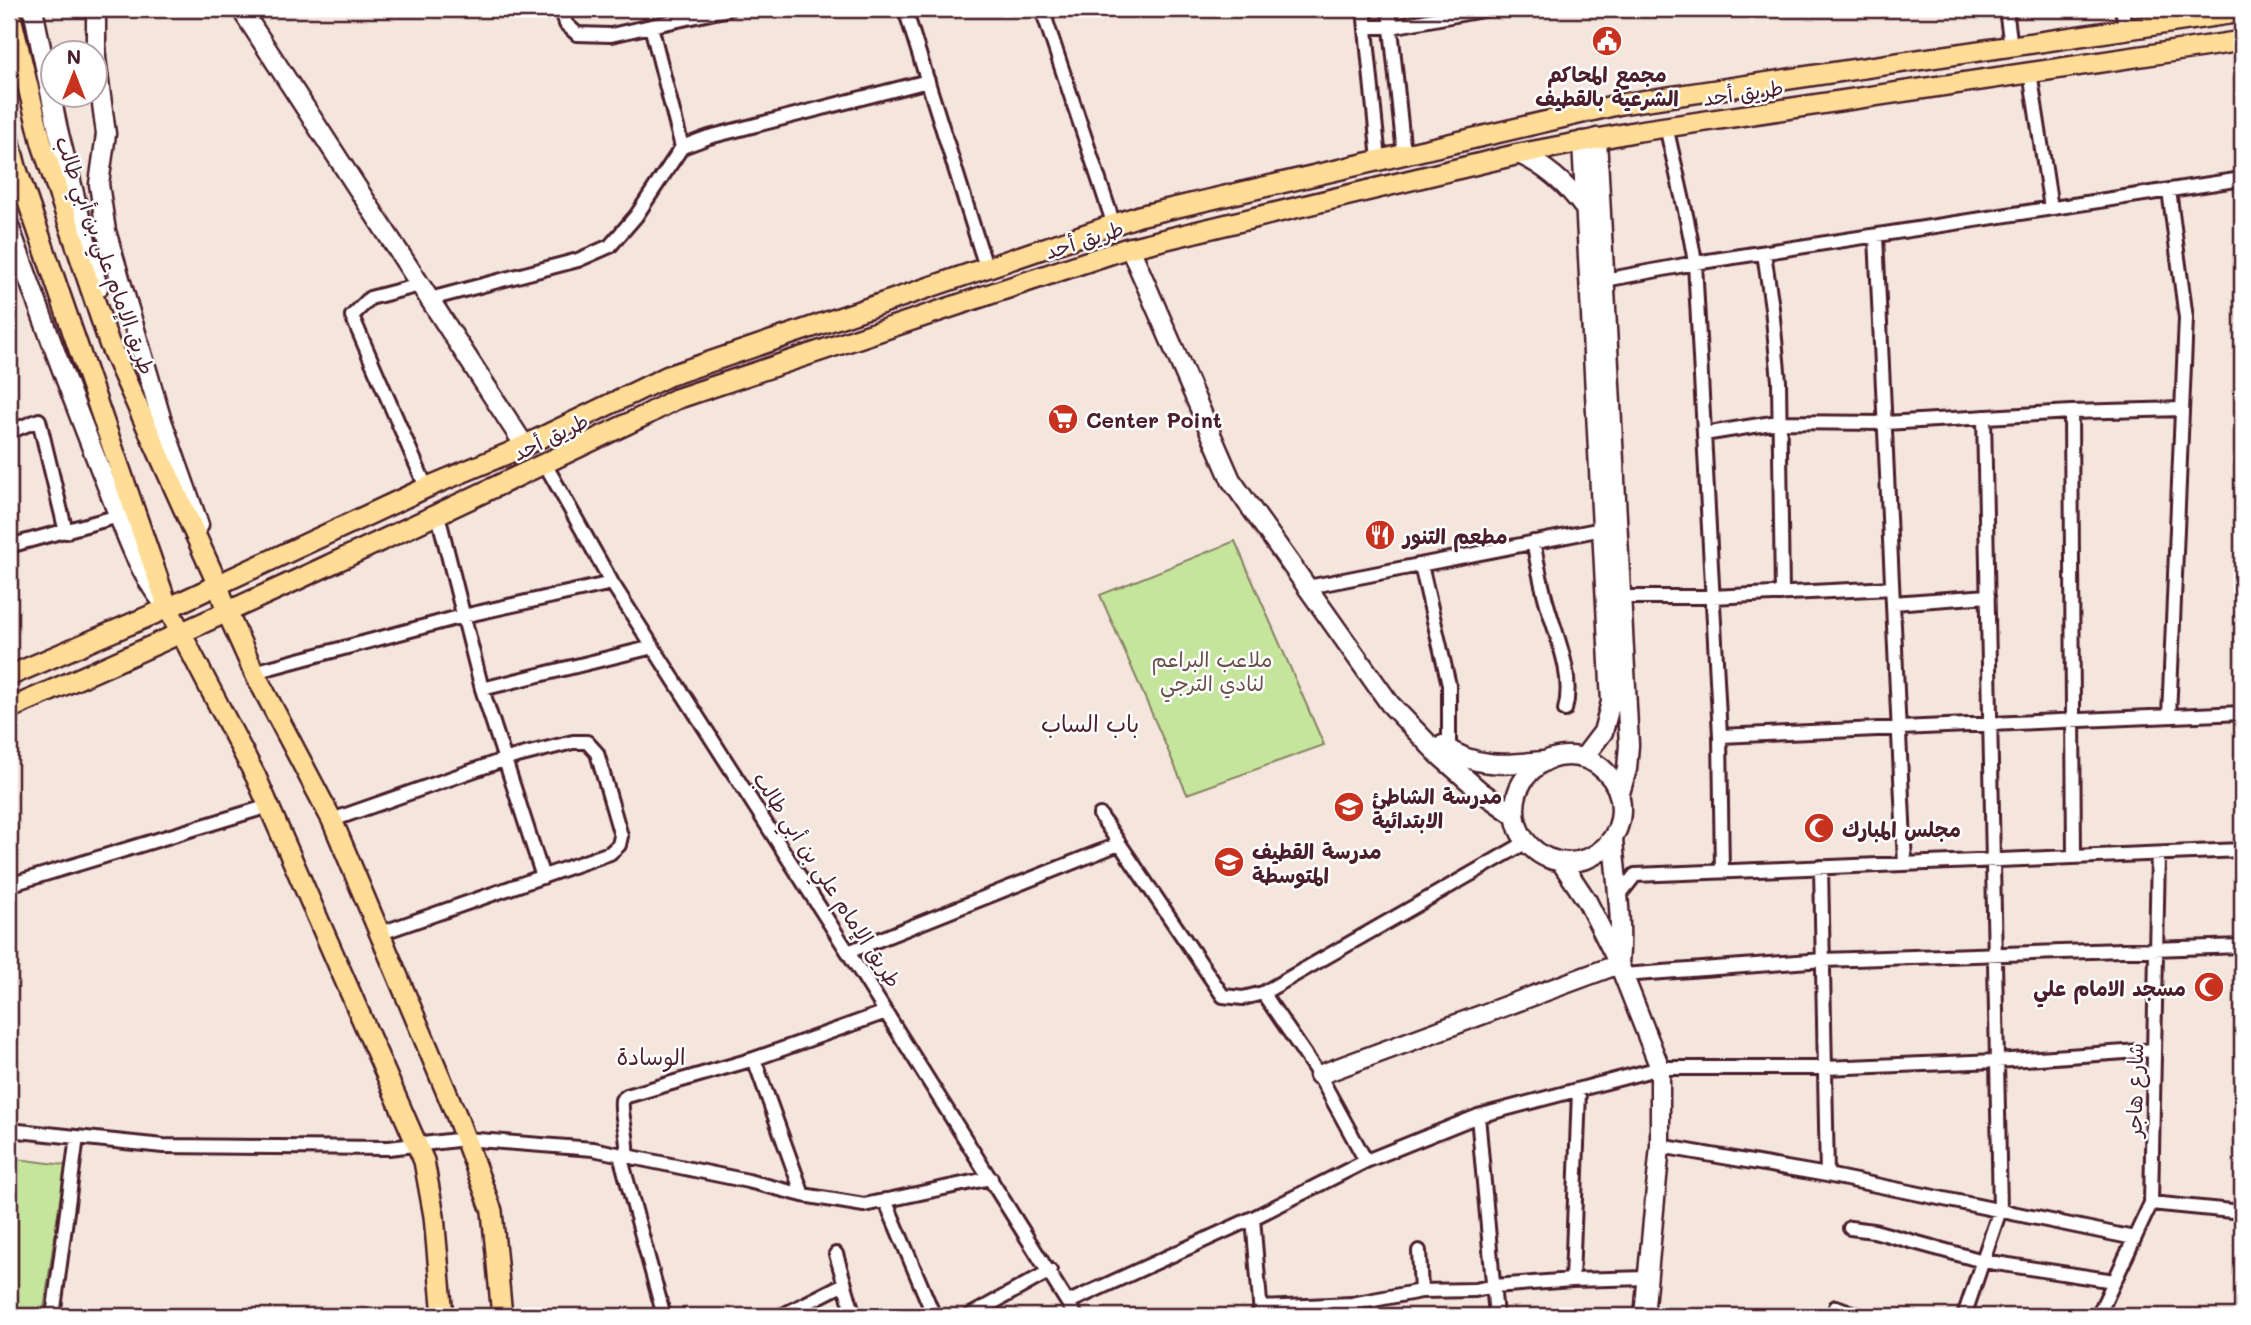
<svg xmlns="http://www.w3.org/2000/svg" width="2251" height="1325" viewBox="0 0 2251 1325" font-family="Mali,'Playpen Sans Arabic',sans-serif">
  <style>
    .green { fill: #c5e59d; stroke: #888264; stroke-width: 2 }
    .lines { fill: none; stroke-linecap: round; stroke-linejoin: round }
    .street-casing { stroke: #4a1f2b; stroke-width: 18 }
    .secondary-casing { stroke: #4a1f2b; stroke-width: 23 }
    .primary-casing { stroke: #4a1f2b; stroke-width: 24 }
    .street { stroke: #fff; stroke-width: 12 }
    .secondary { stroke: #fff; stroke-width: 18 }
    .primary { stroke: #ffdd96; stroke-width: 19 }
    .labels { text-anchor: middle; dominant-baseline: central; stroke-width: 5; stroke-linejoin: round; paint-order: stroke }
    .poi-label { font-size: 21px; font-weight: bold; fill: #4a1f2b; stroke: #fff; text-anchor: start }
    .street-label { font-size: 21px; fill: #4a1f2b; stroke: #fff }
    .park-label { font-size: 21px; fill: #695048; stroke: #fff }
    .neighbourhood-label { font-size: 23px; fill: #4a1f2b; stroke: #fff }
  </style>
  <rect width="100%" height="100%" fill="#f4e6dd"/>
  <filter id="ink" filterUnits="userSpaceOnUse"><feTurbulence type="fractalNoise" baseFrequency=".0143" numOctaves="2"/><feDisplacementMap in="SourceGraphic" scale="14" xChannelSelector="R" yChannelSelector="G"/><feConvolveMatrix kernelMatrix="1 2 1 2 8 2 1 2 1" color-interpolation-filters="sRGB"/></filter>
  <g filter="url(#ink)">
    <!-- green -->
    <path class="green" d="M 1235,541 L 1324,745 L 1187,794 L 1100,595 Z
      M 9,1158 L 65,1165 L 43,1316 L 9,1316 Z"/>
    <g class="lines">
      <!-- street casing -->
      <g class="street-casing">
        <path id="street" d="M 562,9 L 566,24 L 577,34 L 611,35 L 651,26
          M 905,9 L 986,267
          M 1042,9 L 1114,225
          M 1364,9 L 1379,160
          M 1389,9 L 1404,154
          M 2006,9 L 2011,47
          M 2122,9 L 2126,30
          M 1366,27 L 1391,27 L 1488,9
          M 2030,72 L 2051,208
          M 1666,126 C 1676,172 1688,217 1695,263 L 1720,736 L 1722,871
          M 682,147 L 651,26 L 729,9
          M 2169,190 L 2186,318 L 2169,716
          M 1876,236 L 1905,864
          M 1764,253 L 1772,308 L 1779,381 L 1782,594
          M 1605,280 L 1695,263 L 2242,179
          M 420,285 L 370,298 L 352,316 L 423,480 L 430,486
          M 430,299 L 578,260 L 610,246 L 636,216 L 682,147 L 709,137 L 928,81
          M 2071,412 L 2074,857
          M 9,432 L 39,420 L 66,532
          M 1704,434 L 1778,422 L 1885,423 L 2071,412 L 2182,409
          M 545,464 L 612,583 L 848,952 L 1076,1316
          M 438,515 L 482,689 L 543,877
          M 1533,542 C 1537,560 1540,579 1545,597 C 1554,632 1575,673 1565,710
          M 9,546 L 119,516
          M 1421,565 L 1449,685 L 1449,750
          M 1308,587 L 1602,529
          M 1621,597 L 1712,597 L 1892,588
          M 1893,603 L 1988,596
          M 254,672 L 463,616 L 612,583
          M 482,689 L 653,647
          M 1720,736 L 2242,713
          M 1100,815 L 1223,996 L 1243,998 L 1263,993 L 1525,843
          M 332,820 L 506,759 L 573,742 L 587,742 L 597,753 L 621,836 L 619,845 L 610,853 L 381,933
          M 1821,867 L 1827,1175
          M 9,885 L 269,806
          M 1617,898 L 1635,875 L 2242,850
          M 848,952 L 1119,844
          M 1623,975 L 1823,960 L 2242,946
          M 1263,993 L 1319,1075 L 1366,1161
          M 754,1059 L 803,1195
          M 1478,1116 L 1496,1316
          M 9,1130 L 163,1146 L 389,1148 L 465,1139 L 593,1149 L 748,1181 L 803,1195 L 864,1205 L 991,1178
          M 1660,1146 L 1827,1175 L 2134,1238
          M 620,1155 L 664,1316
          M 627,1156 C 629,1135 620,1117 622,1100 L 627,1096 L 754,1059 L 886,1012
          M 885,1200 L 934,1316
          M 2151,1203 L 2242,1212
          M 1253,1218 L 1261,1315
          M 1850,1228 L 1874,1231 L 1983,1261 L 2114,1281
          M 1419,1251 L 1421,1291
          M 836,1254 L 854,1316
          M 1572,1280 L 1579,1091
          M 1069,1302 L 1253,1218 L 1366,1161 L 1478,1116 L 1660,1068 L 1825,1068 L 1997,1061 L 2154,1050
          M 1836,1307 L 1861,1316
          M 1260,1308 L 1352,1304 L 1421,1291 L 1475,1290 L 1494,1286 L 1572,1280 L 1648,1278
          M 53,1316 L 77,1137
          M 781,1316 L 844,1284
          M 969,1316 L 1050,1271
          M 1964,1316 L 2000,1210 L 1984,417
          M 2098,1316 L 2151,1203 L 2158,854"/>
      </g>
      <!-- secondary casing -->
      <g class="secondary-casing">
        <path id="secondary" d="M 33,9 L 58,130 L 98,288
          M 96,9 L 96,58 L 106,134 L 99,184 L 106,231 L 162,421 L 199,525
          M 241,9 L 525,446
          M 1597,138 L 1629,745 L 1627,769 L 1620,793
          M 1582,141 L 1611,702 L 1603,732 L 1584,757
          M 1519,154 C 1546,166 1568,186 1585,209
          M 9,226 C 41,313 72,400 107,486 C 121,521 138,573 162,601
          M 1130,248 L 1231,480 L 1390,704 L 1440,756 L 1480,791 L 1514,815
          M 1443,745 C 1472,768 1507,765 1543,761
          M1515 809a53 53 0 1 1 106 0a53 53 0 1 1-106 0Z
          M 1613,839 C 1616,880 1623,923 1619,964
          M 1561,862 L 1587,901 L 1619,964 L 1660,1068 L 1660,1146 L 1644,1316
          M 1319,1075 L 1619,964"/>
      </g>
      <!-- primary casing -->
      <g class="primary-casing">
        <path id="primary" d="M 9,9 L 42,144 L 109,343 L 218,585 L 227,612 L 254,672 L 332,820 L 457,1117 L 492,1211 L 502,1316
          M 9,139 L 16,167 L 168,608 L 256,777 L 424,1161 L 434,1216 L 443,1316
          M 9,676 L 168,608 L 430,486 L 509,453 L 668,376 L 1139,216 L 1621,104 L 2242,12
          M 9,709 C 224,616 435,516 646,415 L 676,399 L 1125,249 L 1519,154 L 1639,131 L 2242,41"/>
      </g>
      <!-- street -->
      <use href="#street" class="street"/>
      <!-- secondary -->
      <use href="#secondary" class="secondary"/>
      <!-- primary -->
      <use href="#primary" class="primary"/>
    </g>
  </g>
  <!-- icons -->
  <defs>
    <g id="civic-disc" transform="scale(1.575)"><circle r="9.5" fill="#c8321e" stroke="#fff"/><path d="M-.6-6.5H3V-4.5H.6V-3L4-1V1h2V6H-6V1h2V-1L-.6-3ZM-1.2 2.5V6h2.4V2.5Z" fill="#fff"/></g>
    <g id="supermarket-disc" transform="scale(1.575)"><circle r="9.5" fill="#c8321e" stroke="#fff"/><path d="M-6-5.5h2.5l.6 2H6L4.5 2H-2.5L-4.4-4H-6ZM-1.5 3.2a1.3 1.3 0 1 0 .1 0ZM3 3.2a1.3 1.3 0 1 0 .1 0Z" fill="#fff"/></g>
    <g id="restaurant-disc" transform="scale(1.575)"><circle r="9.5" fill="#c8321e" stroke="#fff"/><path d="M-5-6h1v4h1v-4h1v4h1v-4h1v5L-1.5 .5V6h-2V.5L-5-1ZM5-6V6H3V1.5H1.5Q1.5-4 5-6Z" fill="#fff"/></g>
    <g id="school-disc" transform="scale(1.575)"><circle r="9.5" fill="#c8321e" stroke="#fff"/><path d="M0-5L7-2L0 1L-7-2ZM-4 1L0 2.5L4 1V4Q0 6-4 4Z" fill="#fff"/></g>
    <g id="mosque-disc" transform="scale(1.575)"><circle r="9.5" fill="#c8321e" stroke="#fff"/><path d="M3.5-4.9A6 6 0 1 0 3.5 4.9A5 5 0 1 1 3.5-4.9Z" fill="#fff"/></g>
  </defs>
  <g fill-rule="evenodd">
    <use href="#civic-disc" x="1607" y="41"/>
    <use href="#supermarket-disc" x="1063" y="419"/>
    <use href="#restaurant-disc" x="1380" y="535"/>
    <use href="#school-disc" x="1349" y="807"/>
    <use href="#mosque-disc" x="1819" y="828"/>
    <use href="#school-disc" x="1229" y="862"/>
    <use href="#mosque-disc" x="2209" y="987"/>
  </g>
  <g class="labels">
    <!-- poi labels -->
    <g class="poi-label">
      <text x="1607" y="73" text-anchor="middle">مجمع المحاكم<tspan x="1607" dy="24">الشرعية بالقطيف</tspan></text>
      <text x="1086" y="419">Center Point</text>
      <text x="1403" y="535">مطعم التنور</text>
      <text x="1372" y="795">مدرسة الشاطئ<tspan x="1372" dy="24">الابتدائية</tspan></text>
      <text x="1842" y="828">مجلس المبارك</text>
      <text x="1252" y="850">مدرسة القطيف<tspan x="1252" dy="24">المتوسطة</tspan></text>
      <text x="2186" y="987" text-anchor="end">مسجد الامام علي</text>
    </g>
    <!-- street labels -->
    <g class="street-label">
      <text transform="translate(1743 92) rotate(-8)">طريق أحد</text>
      <text transform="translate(1084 239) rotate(-18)">طريق أحد</text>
      <text transform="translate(106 255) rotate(70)">طريق الإمام علي بن أبي طالب</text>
      <text transform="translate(550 436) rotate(-26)">طريق أحد</text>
      <text transform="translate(828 879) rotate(57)">طريق الإمام علي بن أبي طالب</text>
      <text transform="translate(2134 1090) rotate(-89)">شارع هاجر</text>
    </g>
    <!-- park labels -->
    <g class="park-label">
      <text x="1212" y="658">ملاعب البراعم<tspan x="1212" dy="24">لنادي الترجي</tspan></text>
    </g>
    <!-- neighbourhood labels -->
    <g class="neighbourhood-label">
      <text x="1090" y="723">باب الساب</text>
      <text x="651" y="1056">الوسادة</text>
    </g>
  </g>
  <!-- margin -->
  <rect width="2251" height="1325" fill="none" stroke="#fff" stroke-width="35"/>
  <rect x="18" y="18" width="2216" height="1290" fill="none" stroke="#4a1f2b" stroke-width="2.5" filter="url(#ink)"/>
  <!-- north arrow -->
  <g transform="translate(74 74)"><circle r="33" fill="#ffffff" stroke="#b7a5aa" stroke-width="2"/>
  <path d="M0-5L12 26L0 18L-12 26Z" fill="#c8321e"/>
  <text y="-10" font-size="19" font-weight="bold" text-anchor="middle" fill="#4a1f2b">N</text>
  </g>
</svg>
